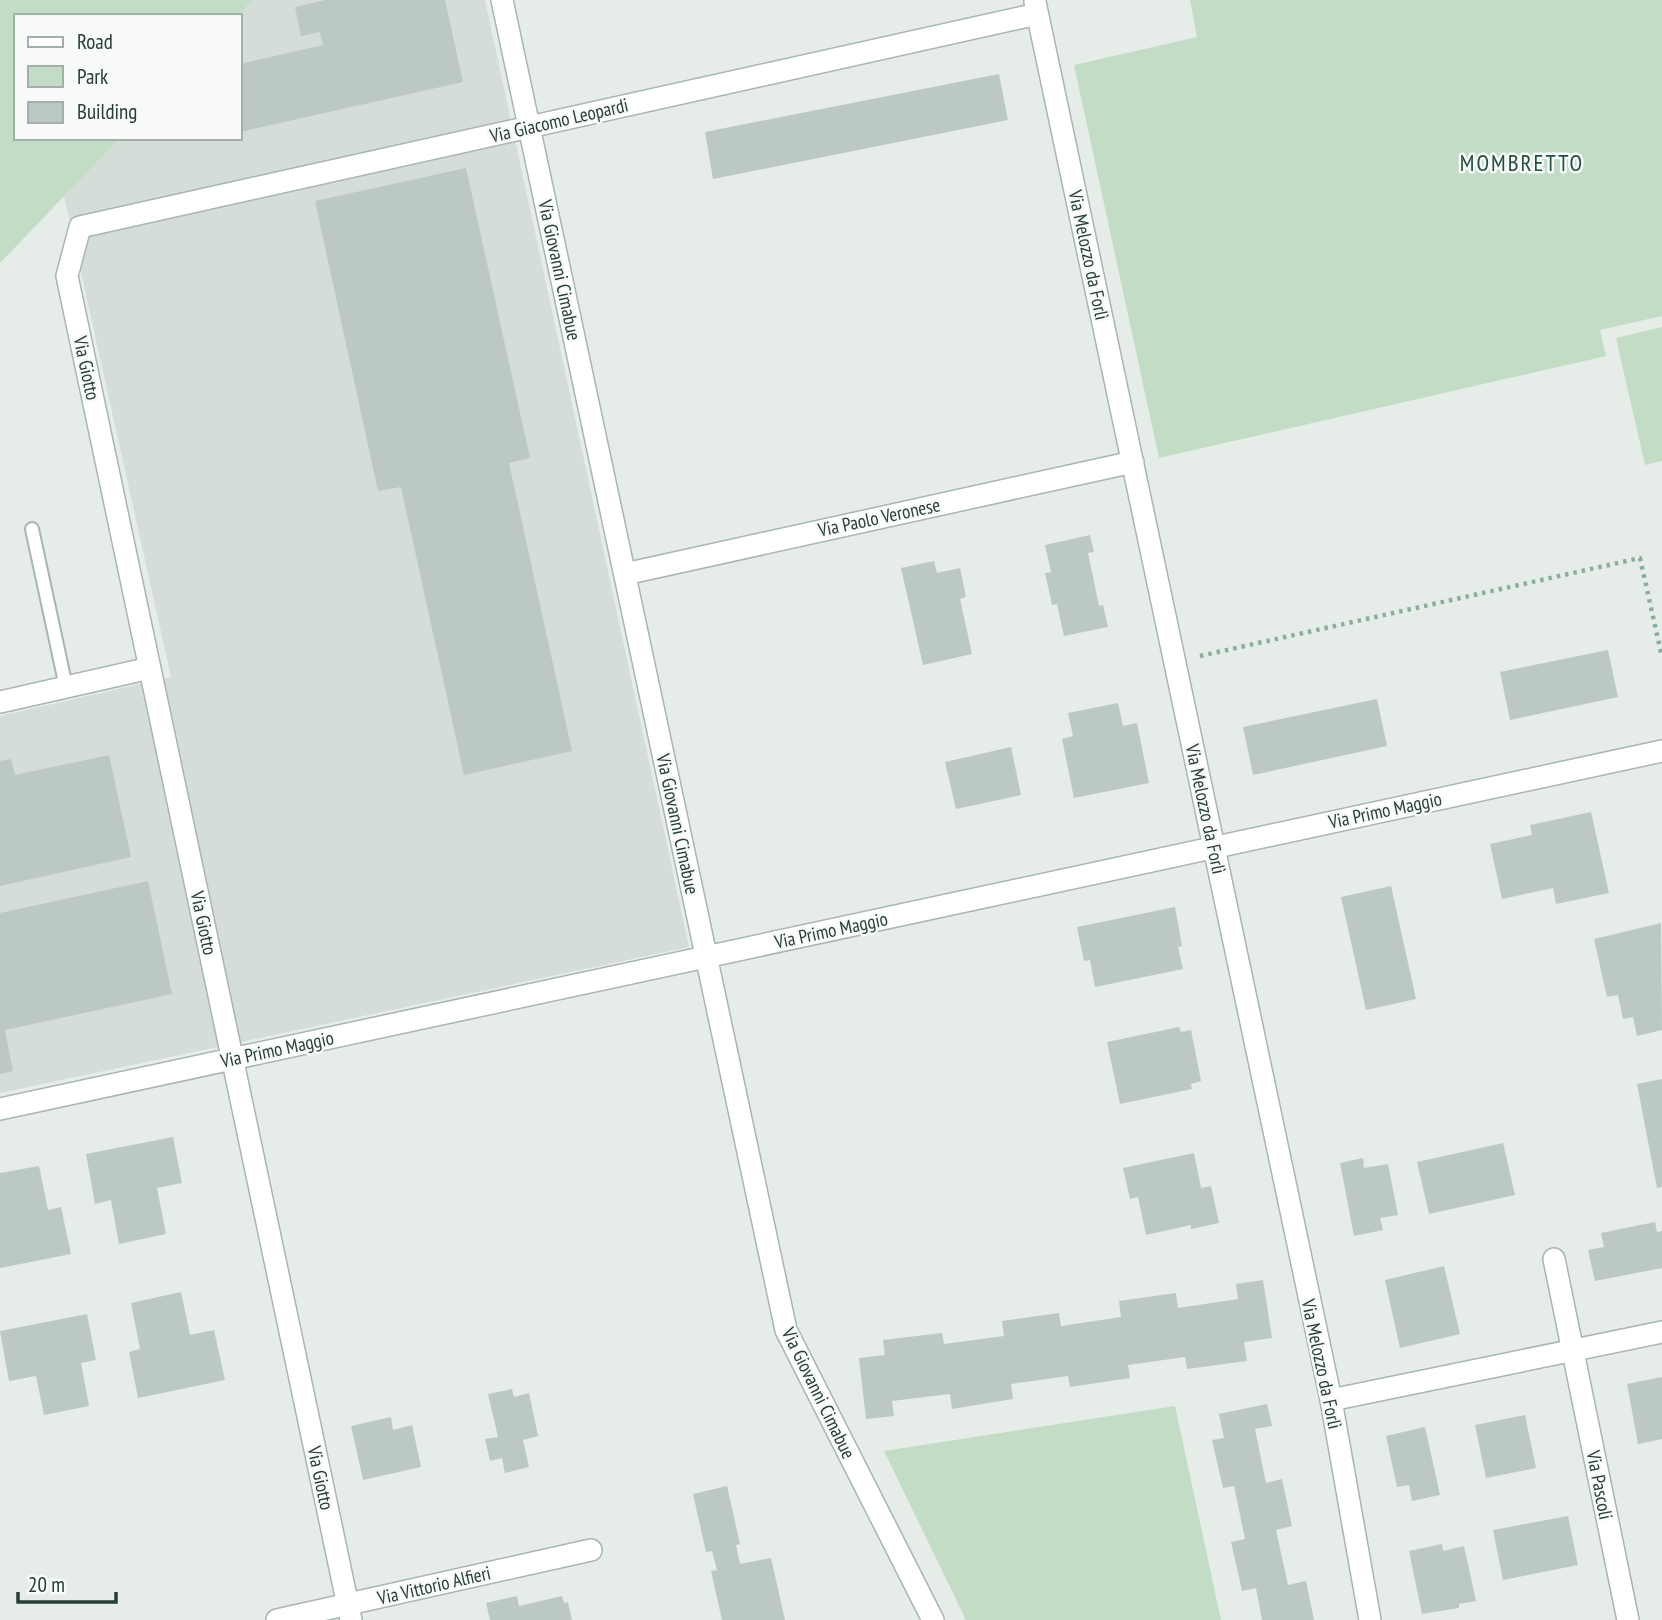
<svg xmlns="http://www.w3.org/2000/svg" width="1662" height="1620" viewBox="0 0 1662 1620" font-family="'PT Sans Narrow',sans-serif">
  <style>
    .built { fill: #d5ddd8 }
    .green { fill: #c2dcc6 }
    .building { fill: #bcc8c2 }
    .lines { fill: none; stroke-linecap: round; stroke-linejoin: round }
    .service-casing { stroke: #a9b5af; stroke-width: 16 }
    .minor-casing { stroke: #a9b5af; stroke-width: 24 }
    .path { stroke: #8bad9e; stroke-width: 4.5; stroke-dasharray: 3.5 5; stroke-linecap: butt }
    .service { stroke: #fff; stroke-width: 12 }
    .minor { stroke: #fff; stroke-width: 21 }
    .labels { text-anchor: middle; dominant-baseline: central; stroke-width: 5; stroke-linejoin: round; paint-order: stroke }
    .street-label { font-size: 19px; fill: #273e35; stroke: #f7faf8 }
    .quarter-label { font-size: 23px; letter-spacing: 2px; fill: #254e3f; stroke: #f7faf8 }
  </style>
  <rect width="100%" height="100%" fill="#e6ede9"/>
  <!-- built -->
  <path class="built" d="M 253,0 L 485,0 L 689,947 L 0,1093 L 0,716 L 171,677 L 64,196 L 120,138 L 240,138 L 238,16 Z"/>
  <!-- green -->
  <path class="green" d="M 0,0 L 253,0 L 238,16 L 16,16 L 16,138 L 120,138 L 0,263 Z
    M 1190,0 L 1662,0 L 1662,316 L 1600,330 L 1606,356 L 1159,458 L 1074,65 L 1197,37 Z
    M 1662,327 L 1662,461 L 1645,465 L 1616,338 Z
    M 1175,1406 L 1221,1620 L 966,1620 L 884,1451 Z"/>
  <!-- building -->
  <path class="building" d="M 325,0 L 445,0 L 463,82 L 240,132 L 240,64 L 323,45 L 320,32 L 301,36 L 295,7 Z
    M 999,74 L 1008,120 L 713,179 L 705,132 Z
    M 466,168 L 530,458 L 509,463 L 572,751 L 464,775 L 401,487 L 378,491 L 315,201 Z
    M 1090,535 L 1094,552 L 1088,553 L 1099,606 L 1103,605 L 1108,627 L 1064,636 L 1057,604 L 1052,605 L 1045,573 L 1051,572 L 1045,545 Z
    M 934,561 L 937,573 L 960,568 L 966,597 L 960,599 L 972,654 L 923,665 L 901,568 Z
    M 1608,650 L 1618,697 L 1510,720 L 1500,672 Z
    M 1377,699 L 1387,746 L 1253,775 L 1243,727 Z
    M 1118,703 L 1123,726 L 1137,723 L 1149,783 L 1074,798 L 1062,739 L 1073,736 L 1068,713 Z
    M 1011,747 L 1021,795 L 956,809 L 945,762 Z
    M 109,755 L 131,857 L 0,886 L 0,761 L 11,759 L 15,775 Z
    M 1591,812 L 1609,893 L 1556,904 L 1553,888 L 1502,899 L 1490,844 L 1532,835 L 1530,825 Z
    M 148,881 L 172,994 L 5,1030 L 13,1071 L 0,1074 L 0,913 Z
    M 1391,886 L 1416,999 L 1366,1010 L 1341,897 Z
    M 1175,907 L 1182,946 L 1178,947 L 1183,969 L 1095,987 L 1090,960 L 1084,961 L 1077,927 Z
    M 1661,923 L 1662,1030 L 1637,1036 L 1633,1017 L 1623,1019 L 1618,995 L 1607,997 L 1594,939 Z
    M 1179,1027 L 1181,1032 L 1191,1030 L 1201,1081 L 1191,1084 L 1192,1089 L 1120,1104 L 1107,1042 Z
    M 1662,1079 L 1662,1187 L 1657,1188 L 1637,1084 Z
    M 173,1137 L 182,1183 L 157,1188 L 166,1234 L 119,1244 L 111,1200 L 95,1204 L 86,1154 Z
    M 1503,1143 L 1515,1195 L 1429,1214 L 1417,1162 Z
    M 1194,1153 L 1201,1188 L 1211,1186 L 1219,1223 L 1191,1229 L 1191,1225 L 1146,1235 L 1138,1197 L 1130,1199 L 1123,1168 Z
    M 1363,1158 L 1364,1168 L 1388,1164 L 1398,1215 L 1380,1218 L 1383,1230 L 1354,1236 L 1340,1163 Z
    M 39,1166 L 48,1210 L 61,1207 L 71,1254 L 0,1268 L 0,1173 Z
    M 1655,1222 L 1657,1232 L 1662,1231 L 1662,1268 L 1595,1281 L 1588,1250 L 1604,1247 L 1601,1233 Z
    M 1444,1266 L 1460,1334 L 1400,1348 L 1385,1280 Z
    M 1263,1280 L 1272,1338 L 1244,1342 L 1247,1361 L 1187,1369 L 1185,1357 L 1128,1365 L 1130,1378 L 1070,1387 L 1068,1376 L 1011,1384 L 1013,1399 L 952,1409 L 950,1394 L 892,1401 L 894,1416 L 866,1419 L 859,1358 L 885,1355 L 883,1340 L 942,1333 L 944,1344 L 1004,1336 L 1002,1321 L 1059,1313 L 1061,1326 L 1121,1317 L 1119,1301 L 1176,1293 L 1178,1308 L 1238,1299 L 1236,1284 Z
    M 181,1292 L 190,1335 L 214,1330 L 225,1380 L 138,1398 L 129,1352 L 140,1349 L 131,1303 Z
    M 87,1314 L 96,1360 L 81,1363 L 89,1406 L 44,1415 L 36,1376 L 9,1381 L 0,1331 Z
    M 1662,1377 L 1662,1439 L 1638,1444 L 1627,1384 Z
    M 512,1389 L 514,1397 L 529,1393 L 538,1436 L 523,1440 L 529,1467 L 505,1473 L 502,1458 L 490,1461 L 485,1439 L 498,1437 L 488,1394 Z
    M 1267,1404 L 1272,1426 L 1255,1429 L 1266,1483 L 1282,1479 L 1292,1526 L 1276,1530 L 1288,1585 L 1306,1581 L 1314,1620 L 1262,1620 L 1256,1588 L 1242,1591 L 1231,1542 L 1245,1539 L 1234,1486 L 1223,1488 L 1212,1440 L 1224,1438 L 1219,1414 Z
    M 1525,1415 L 1536,1468 L 1486,1478 L 1475,1425 Z
    M 391,1417 L 393,1430 L 412,1425 L 421,1467 L 363,1480 L 351,1426 Z
    M 1425,1427 L 1440,1495 L 1412,1501 L 1409,1485 L 1397,1487 L 1386,1436 Z
    M 727,1486 L 740,1544 L 736,1545 L 740,1564 L 771,1558 L 785,1620 L 722,1620 L 711,1571 L 717,1570 L 712,1551 L 706,1552 L 693,1494 Z
    M 1568,1516 L 1578,1565 L 1503,1580 L 1493,1530 Z
    M 1442,1544 L 1443,1551 L 1464,1546 L 1476,1601 L 1459,1604 L 1459,1608 L 1422,1614 L 1409,1551 Z
    M 517,1596 L 519,1606 L 562,1596 L 564,1603 L 568,1602 L 572,1620 L 490,1620 L 486,1603 Z"/>
  <g class="lines">
    <!-- service casing -->
    <g class="service-casing">
      <path id="service" d="M 32,529 L 66,687"/>
    </g>
    <!-- minor casing -->
    <g class="minor-casing">
      <path id="minor" d="M 502,0 L 786,1330 L 933,1620
        M 1035,2 L 1331,1400 L 1370,1620
        M 625,574 L 1133,462
        M 0,702 L 150,668
        M 0,1109 L 1662,751
        M 1554,1259 L 1628,1620
        M 1331,1400 L 1662,1332
        M 277,1620 L 591,1550
        M 351,1620 L 67,276 L 80,227 L 1037,14"/>
    </g>
    <!-- path -->
    <path class="path" d="M 1200,656 L 1640,558 L 1662,657"/>
    <!-- service -->
    <use href="#service" class="service"/>
    <!-- minor -->
    <use href="#minor" class="minor"/>
  </g>
  <g class="labels">
    <!-- street labels -->
    <g class="street-label">
      <text transform="translate(559 120) rotate(-13)">Via Giacomo Leopardi</text>
      <text transform="translate(1089 255) rotate(78)">Via Melozzo da Forlì</text>
      <text transform="translate(560 270) rotate(78)">Via Giovanni Cimabue</text>
      <text transform="translate(87 368) rotate(78)">Via Giotto</text>
      <text transform="translate(879 517) rotate(-12)">Via Paolo Veronese</text>
      <text transform="translate(1206 809) rotate(78)">Via Melozzo da Forlì</text>
      <text transform="translate(1385 810) rotate(-12)">Via Primo Maggio</text>
      <text transform="translate(678 824) rotate(78)">Via Giovanni Cimabue</text>
      <text transform="translate(204 923) rotate(78)">Via Giotto</text>
      <text transform="translate(831 930) rotate(-12)">Via Primo Maggio</text>
      <text transform="translate(277 1049) rotate(-12)">Via Primo Maggio</text>
      <text transform="translate(1322 1364) rotate(78)">Via Melozzo da Forlì</text>
      <text transform="translate(819 1393) rotate(64)">Via Giovanni Cimabue</text>
      <text transform="translate(321 1478) rotate(78)">Via Giotto</text>
      <text transform="translate(1600 1485) rotate(79)">Via Pascoli</text>
      <text transform="translate(434 1585) rotate(-13)">Via Vittorio Alfieri</text>
    </g>
    <!-- quarter labels -->
    <g class="quarter-label">
      <text x="1522" y="162">MOMBRETTO</text>
    </g>
  </g>
  <!-- legend -->
  <rect x="14" y="14" width="228" height="126" fill="#f7faf8" stroke="#a4afaa" stroke-width="2"/>
  <rect x="28" y="37" width="35" height="10" fill="#ffffff" stroke="#a4afaa" stroke-width="2"/>
  <text x="77" y="49" font-size="21" fill="#273e35">Road</text>
  <rect x="28" y="66" width="35" height="21" fill="#c2dcc6" stroke="#a4afaa" stroke-width="2"/>
  <text x="77" y="84" font-size="21" fill="#273e35">Park</text>
  <rect x="28" y="102" width="35" height="21" fill="#bcc8c2" stroke="#a4afaa" stroke-width="2"/>
  <text x="77" y="119" font-size="21" fill="#273e35">Building</text>
  <!-- scale -->
  <path d="M18 1592v10h98v-10" fill="none" stroke="#273e35" stroke-width="3.5"/>
  <text x="28" y="1592" font-size="21" fill="#273e35" stroke="#f7faf8" stroke-width="5" paint-order="stroke">20 m</text>
</svg>
